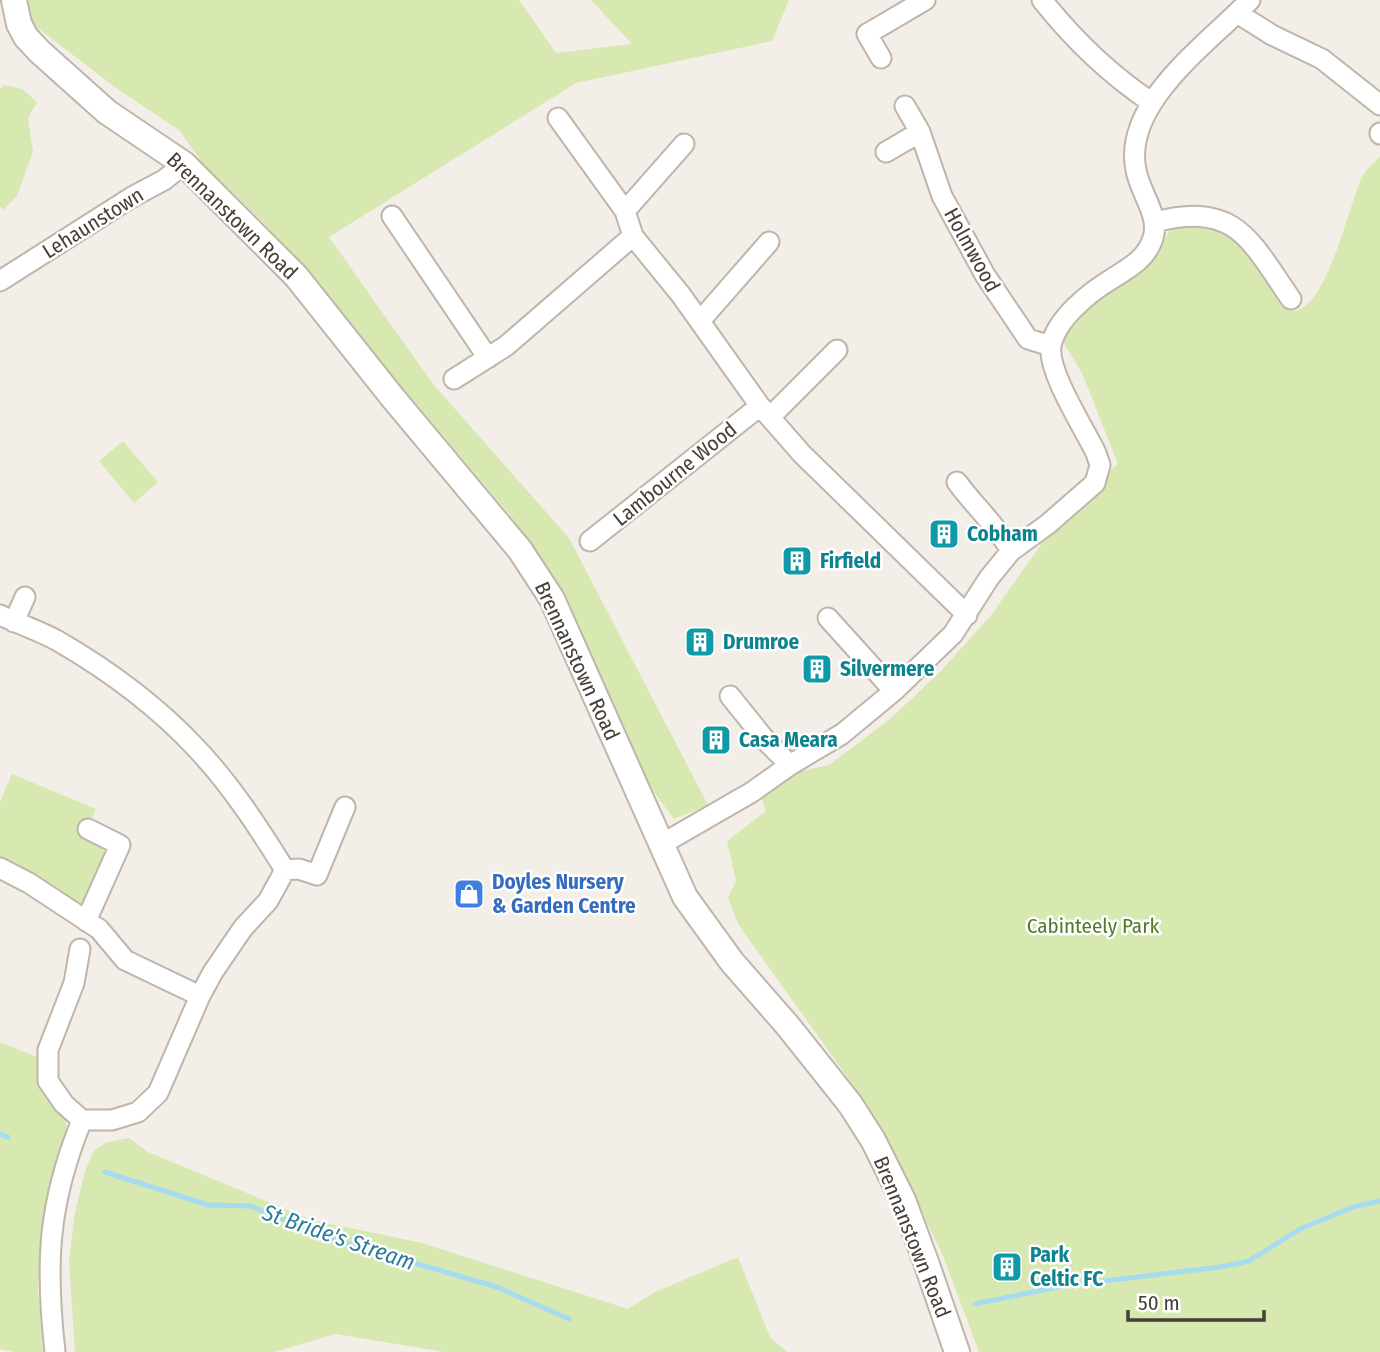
<svg xmlns="http://www.w3.org/2000/svg" width="1380" height="1352" viewBox="0 0 1380 1352" font-family="'Fira Sans Condensed',sans-serif">
  <style>
    .green { fill: #d7e8b1 }
    .lines { fill: none; stroke-linecap: round; stroke-linejoin: round }
    .stream { stroke: #a5dcf0; stroke-width: 5 }
    .minor-casing { stroke: #bfb5aa; stroke-width: 23 }
    .tertiary-casing { stroke: #bfb5aa; stroke-width: 28 }
    .minor { stroke: #fff; stroke-width: 19 }
    .tertiary { stroke: #fff; stroke-width: 24 }
    .labels { text-anchor: middle; dominant-baseline: central; stroke-width: 5; stroke-linejoin: round; paint-order: stroke }
    .street-label { font-size: 21px; fill: #473e37; stroke: #fff }
    .culture-label { font-size: 21px; font-weight: bold; fill: #0d838f; stroke: #fff; text-anchor: start }
    .shop-label { font-size: 21px; font-weight: bold; fill: #366cbe; stroke: #fff; text-anchor: start }
    .park-label { font-size: 21px; fill: #53792a; stroke: #fff }
    .water-label { font-size: 23px; font-style: italic; fill: #2b7b9a; stroke: #fff }
  </style>
  <rect width="100%" height="100%" fill="#f4eee8"/>
  <!-- green -->
  <path class="green" d="M 0,0 L 519,0 L 556,53 L 632,44 L 591,0 L 789,0 L 772,41 L 576,83 L 329,237 L 433,384 L 569,538 L 708,805 L 674,819 L 651,788 L 551,575 L 509,514 L 263,222 L 204,165 L 180,131 L 112,85 L 4,2 L 0,4 Z
    M 5,85 L 22,89 L 37,102 L 28,118 L 33,152 L 17,196 L 3,210 L 0,206 L 0,89 Z
    M 1380,157 L 1380,1352 L 979,1352 L 942,1253 L 868,1106 L 738,924 L 728,898 L 736,881 L 727,841 L 766,811 L 755,781 L 829,765 L 890,719 L 940,672 L 992,614 L 1066,509 L 1118,464 L 1082,373 L 1063,342 L 1067,334 L 1094,303 L 1149,266 L 1159,253 L 1169,231 L 1175,228 L 1204,224 L 1236,237 L 1286,306 L 1292,311 C 1327,312 1349,203 1362,177 C 1366,170 1374,162 1380,157 Z
    M 123,441 L 158,482 L 134,503 L 99,461 Z
    M 12,774 L 96,809 L 84,837 C 94,842 102,845 106,856 L 85,902 L 73,903 L 0,859 L 0,802 Z
    M 0,1042 L 39,1058 L 66,1121 L 66,1134 L 53,1174 L 43,1221 L 38,1288 L 43,1352 L 14,1352 L 0,1349 Z
    M 129,1138 L 148,1152 L 312,1220 L 422,1243 L 628,1309 L 655,1292 L 738,1257 L 770,1337 L 787,1352 L 445,1352 L 335,1334 L 275,1352 L 75,1352 L 69,1261 L 75,1212 L 86,1168 L 94,1151 L 105,1143 Z"/>
  <g class="lines">
    <!-- stream -->
    <path class="stream" d="M 0,1134 L 8,1137
      M 105,1172 L 208,1205 L 250,1206 L 342,1242 L 497,1287 L 569,1319
      M 975,1304 L 1063,1286 L 1220,1267 L 1249,1261 L 1300,1229 L 1353,1207 L 1380,1201"/>
    <!-- minor casing -->
    <g class="minor-casing">
      <path id="minor" d="M 1042,0 C 1074,40 1109,74 1151,102
        M 1237,13 L 1272,35 L 1322,59 L 1380,105
        M 881,58 L 867,34 L 925,0
        M 905,106 L 920,132 L 942,196 L 985,275 L 1028,339 L 1051,346
        M 558,118 L 625,211 L 633,236 L 681,295 L 760,406 L 802,454 L 967,615
        M 1380,134 L 1380,133
        M 886,152 L 920,132
        M 625,211 L 684,144
        M 392,216 L 488,358
        M 1155,222 C 1236,201 1250,240 1291,299
        M 0,281 L 132,197 L 164,180 L 184,164
        M 700,321 L 769,242
        M 454,379 L 506,346 L 633,236
        M 770,417 L 837,350
        M 957,482 C 974,506 996,524 1011,551
        M 590,541 L 760,406
        M 0,615 C 19,624 40,631 58,641 C 108,670 158,707 197,749 C 231,785 259,828 285,870 L 268,901 L 243,928 L 213,972 L 200,996 L 158,1093 L 138,1112 L 112,1120 L 82,1120 L 64,1104 L 48,1081 L 48,1050 L 74,983 L 80,949
        M 828,618 L 894,691
        M 14,622 L 25,597
        M 730,696 L 767,742 L 790,765
        M 662,844 L 752,792 L 790,765 L 842,734 L 894,691 L 953,634 L 989,578 L 1011,551 L 1048,524 L 1095,483 L 1100,465 L 1096,453 C 1084,428 1047,371 1051,346 C 1056,319 1089,293 1110,280 C 1127,269 1145,260 1152,241 C 1162,217 1140,194 1136,170 C 1122,103 1209,43 1250,0
        M 0,868 L 29,883 L 99,929 L 125,960 L 200,996
        M 285,870 L 299,869 L 317,875 L 345,807
        M 86,921 L 120,845 L 88,829
        M 55,1352 C 45,1263 48,1203 82,1120"/>
    </g>
    <!-- tertiary casing -->
    <g class="tertiary-casing">
      <path id="tertiary" d="M 14,0 L 19,24 L 26,37 L 40,52 L 107,112 L 184,164 L 296,276 L 393,398 L 520,550 L 552,599 L 685,897 L 732,962 L 788,1026 L 850,1104 L 873,1140 L 903,1200 L 926,1262 L 957,1352"/>
    </g>
    <!-- minor -->
    <use href="#minor" class="minor"/>
    <!-- tertiary -->
    <use href="#tertiary" class="tertiary"/>
  </g>
  <!-- icons -->
  <defs>
    <g id="building-square" transform="scale(1.575)"><rect x="-9" y="-9" width="18" height="18" rx="4" fill="#0f9aa8" stroke="#fff"/><path d="M-4-6H4V6H1V3H-1V6H-4ZM-2.5-4.3h1.7v1.8h-1.7ZM.8-4.3h1.7v1.8H.8ZM-2.5-1h1.7V.8h-1.7ZM.8-1h1.7V.8H.8Z" fill="#fff"/></g>
    <g id="shop-square" transform="scale(1.575)"><rect x="-9" y="-9" width="18" height="18" rx="4" fill="#3f7fe0" stroke="#fff"/><path d="M-5-2.5h2.3a2.7 3.5 0 0 1 5.4 0H5L5.5 6h-11ZM-1.5-2.5h3a1.5 2.3 0 0 0-3 0Z" fill="#fff"/></g>
  </defs>
  <g fill-rule="evenodd">
    <use href="#building-square" x="944" y="534"/>
    <use href="#building-square" x="797" y="561"/>
    <use href="#building-square" x="700" y="642"/>
    <use href="#building-square" x="817" y="669"/>
    <use href="#building-square" x="716" y="740"/>
    <use href="#shop-square" x="469" y="894"/>
    <use href="#building-square" x="1007" y="1267"/>
  </g>
  <g class="labels">
    <!-- street labels -->
    <g class="street-label">
      <text transform="translate(232 216) rotate(44)">Brennanstown Road</text>
      <text transform="translate(93 223) rotate(-32)">Lehaunstown</text>
      <text transform="translate(972 250) rotate(61)">Holmwood</text>
      <text transform="translate(675 474) rotate(-39)">Lambourne Wood</text>
      <text transform="translate(577 661) rotate(65)">Brennanstown Road</text>
      <text transform="translate(912 1237) rotate(68)">Brennanstown Road</text>
    </g>
    <!-- culture labels -->
    <g class="culture-label">
      <text x="967" y="534">Cobham</text>
      <text x="820" y="561">Firfield</text>
      <text x="723" y="642">Drumroe</text>
      <text x="840" y="669">Silvermere</text>
      <text x="739" y="740">Casa Meara</text>
      <text x="1030" y="1255">Park<tspan x="1030" dy="24">Celtic FC</tspan></text>
    </g>
    <!-- shop labels -->
    <g class="shop-label">
      <text x="492" y="882">Doyles Nursery<tspan x="492" dy="24">&amp; Garden Centre</tspan></text>
    </g>
    <!-- park labels -->
    <g class="park-label">
      <text x="1093" y="926">Cabinteely Park</text>
    </g>
    <!-- water labels -->
    <g class="water-label">
      <text transform="translate(339 1237) rotate(19)">St Bride's Stream</text>
    </g>
  </g>
  <!-- scale -->
  <path d="M1128 1310v10h136v-10" fill="none" stroke="#473e37" stroke-width="3.5"/>
  <text x="1138" y="1310" font-size="21" fill="#473e37" stroke="#ffffff" stroke-width="5" paint-order="stroke">50 m</text>
</svg>
